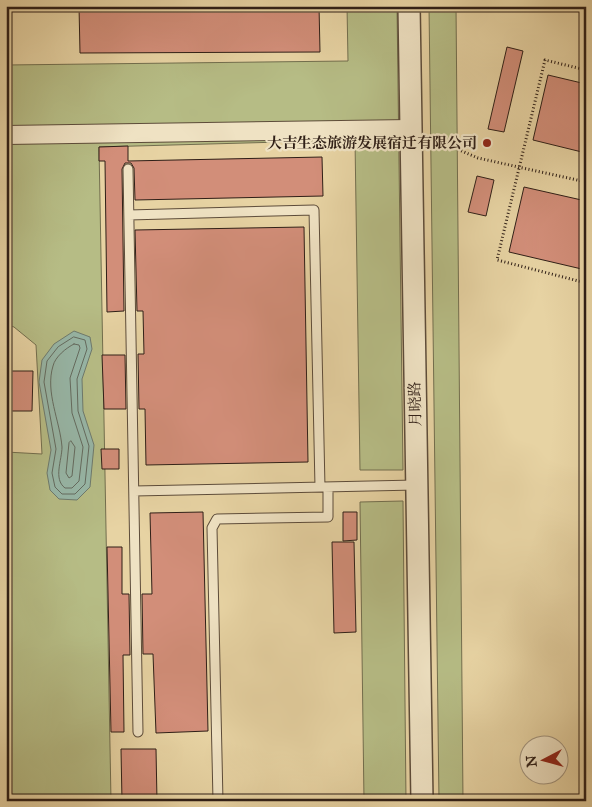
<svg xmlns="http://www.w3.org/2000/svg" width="592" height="807" viewBox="0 0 592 807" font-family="'IM FELL Great Primer','Noto Serif SC',serif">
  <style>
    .green { fill: #b6bc85; stroke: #726e4e }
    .water { fill: #97b7a8; stroke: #6d7a6e }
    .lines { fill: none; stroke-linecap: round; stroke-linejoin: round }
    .shore { stroke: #636b60; stroke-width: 1 }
    .building { fill: #d28e79; stroke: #2f1f17 }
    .service-casing { stroke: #5d4c3a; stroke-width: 11 }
    .minor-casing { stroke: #5d4c3a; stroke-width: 20 }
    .tertiary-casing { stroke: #5d4c3a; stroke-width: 24 }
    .path { stroke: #2f1f17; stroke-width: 3; stroke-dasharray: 1 2.5; stroke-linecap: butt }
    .service { stroke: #efe2c3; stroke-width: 9 }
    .minor { stroke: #efe2c3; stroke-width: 18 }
    .tertiary { stroke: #efe2c3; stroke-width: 21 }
    .poi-dot { fill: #8f2418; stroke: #efe2c3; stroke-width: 2 }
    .labels { text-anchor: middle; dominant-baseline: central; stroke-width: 4.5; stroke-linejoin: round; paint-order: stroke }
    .poi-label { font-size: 15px; font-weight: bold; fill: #2f1f17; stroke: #efe2c3; text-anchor: end }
    .street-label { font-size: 15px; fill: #2f1f17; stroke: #efe2c3 }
  </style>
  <rect width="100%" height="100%" fill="#e7d3a3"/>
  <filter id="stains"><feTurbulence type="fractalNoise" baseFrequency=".004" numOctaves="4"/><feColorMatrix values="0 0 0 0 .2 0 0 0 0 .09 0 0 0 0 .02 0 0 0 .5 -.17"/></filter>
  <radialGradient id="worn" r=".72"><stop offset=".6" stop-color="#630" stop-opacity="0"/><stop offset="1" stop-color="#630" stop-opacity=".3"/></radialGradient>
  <!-- green -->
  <path class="green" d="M 347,6 L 397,6 L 403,470 L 360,470 L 355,140 L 99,147 L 111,801 L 6,801 L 6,452 L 42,454 L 36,345 L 14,327 L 6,324 L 6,65 L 348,61 Z
    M 429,6 L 456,6 L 463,801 L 439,801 Z
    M 403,501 L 406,801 L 364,801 L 360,502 Z"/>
  <!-- water -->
  <path class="water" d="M 74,331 L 90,337 L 92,349 L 82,379 L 83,411 L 94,445 L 90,487 L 77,500 L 59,499 L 50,490 L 47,473 L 51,450 L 39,382 L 42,360 L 54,344 Z"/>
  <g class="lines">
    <!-- shore -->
    <path class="shore" d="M 74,337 L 85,340 L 87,349 L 77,379 L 78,411 L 89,446 L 85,484 L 75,494 L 62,494 L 55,487 L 52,473 L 56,449 L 44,382 L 47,361 L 58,347 Z
      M 74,344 L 79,345 L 80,348 L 70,378 L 72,413 L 83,447 L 79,481 L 72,488 L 65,488 C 53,479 62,460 62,447 C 60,421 45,392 53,366 C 55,357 66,348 74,344 Z
      M 71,441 L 75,447 L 72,476 L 69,478 L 66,473 L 69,443 Z"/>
  </g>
  <!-- building -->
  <path class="building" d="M 79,6 L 319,6 L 320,52 L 80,53 Z
    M 507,47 L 523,51 L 504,132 L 488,129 Z
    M 548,75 L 586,84 L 586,153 L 533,140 Z
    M 128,146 L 128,161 L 322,157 L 323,196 L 135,200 L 134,168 L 131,163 L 125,163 L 122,169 L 124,311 L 107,312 L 105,161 L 99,161 L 99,147 Z
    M 477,176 L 494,180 L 486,216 L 468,212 Z
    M 524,187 L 586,201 L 586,270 L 509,252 Z
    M 304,227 L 308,462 L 146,465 L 145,409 L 139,409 L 138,354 L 144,354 L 143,311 L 137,311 L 135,230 Z
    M 102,355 L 125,355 L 126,409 L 104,409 Z
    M 6,371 L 33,371 L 32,411 L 6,411 Z
    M 101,449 L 119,449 L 119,469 L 102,469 Z
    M 203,512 L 208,731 L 156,733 L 153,654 L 143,654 L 142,594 L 152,594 L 150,513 Z
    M 343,512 L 357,512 L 357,540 L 343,541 Z
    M 332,542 L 354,542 L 356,632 L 334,633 Z
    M 107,547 L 122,547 L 122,594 L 129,594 L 130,655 L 123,655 L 124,732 L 111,732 Z
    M 121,749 L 156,749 L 157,801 L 122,801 Z"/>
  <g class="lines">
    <!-- service casing -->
    <g class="service-casing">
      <path id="service" d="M 128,169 L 138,732
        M 129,215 L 314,210 L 320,487
        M 134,491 L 416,485
        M 218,801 L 212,528 L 217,519 L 328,517 L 328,487"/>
    </g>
    <!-- minor casing -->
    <g class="minor-casing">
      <path id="minor" d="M 6,135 L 410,129"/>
    </g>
    <!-- tertiary casing -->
    <g class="tertiary-casing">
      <path id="tertiary" d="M 409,6 L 422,801"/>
    </g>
    <!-- path -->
    <path class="path" d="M 586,70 L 545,60 L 497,260 L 586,283
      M 429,137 L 478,158 L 586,182"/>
    <!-- service -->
    <use href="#service" class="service"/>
    <!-- minor -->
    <use href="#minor" class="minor"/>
    <!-- tertiary -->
    <use href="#tertiary" class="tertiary"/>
  </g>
  <!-- markers -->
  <circle class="poi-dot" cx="487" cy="143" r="5"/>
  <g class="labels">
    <!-- poi labels -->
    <g class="poi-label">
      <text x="477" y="143">大吉生态旅游发展宿迁有限公司</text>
    </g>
    <!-- street labels -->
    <g class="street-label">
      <text transform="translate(415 404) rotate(-91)">月晓路</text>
    </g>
  </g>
  <!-- margin -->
  <rect width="592" height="807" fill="none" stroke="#e7d3a3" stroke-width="25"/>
  <rect x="8" y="8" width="577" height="792" fill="none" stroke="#2f1f17" stroke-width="2.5"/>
  <rect x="12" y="12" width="567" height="782" fill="none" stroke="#2f1f17"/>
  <!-- north arrow -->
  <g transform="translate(544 760) rotate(264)"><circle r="24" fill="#efe2c3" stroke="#a2947e"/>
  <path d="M0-4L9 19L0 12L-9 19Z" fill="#8f2418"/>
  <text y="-8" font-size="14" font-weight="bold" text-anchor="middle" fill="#2f1f17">N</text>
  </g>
  <rect width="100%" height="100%" filter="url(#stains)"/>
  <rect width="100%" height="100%" fill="url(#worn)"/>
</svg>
